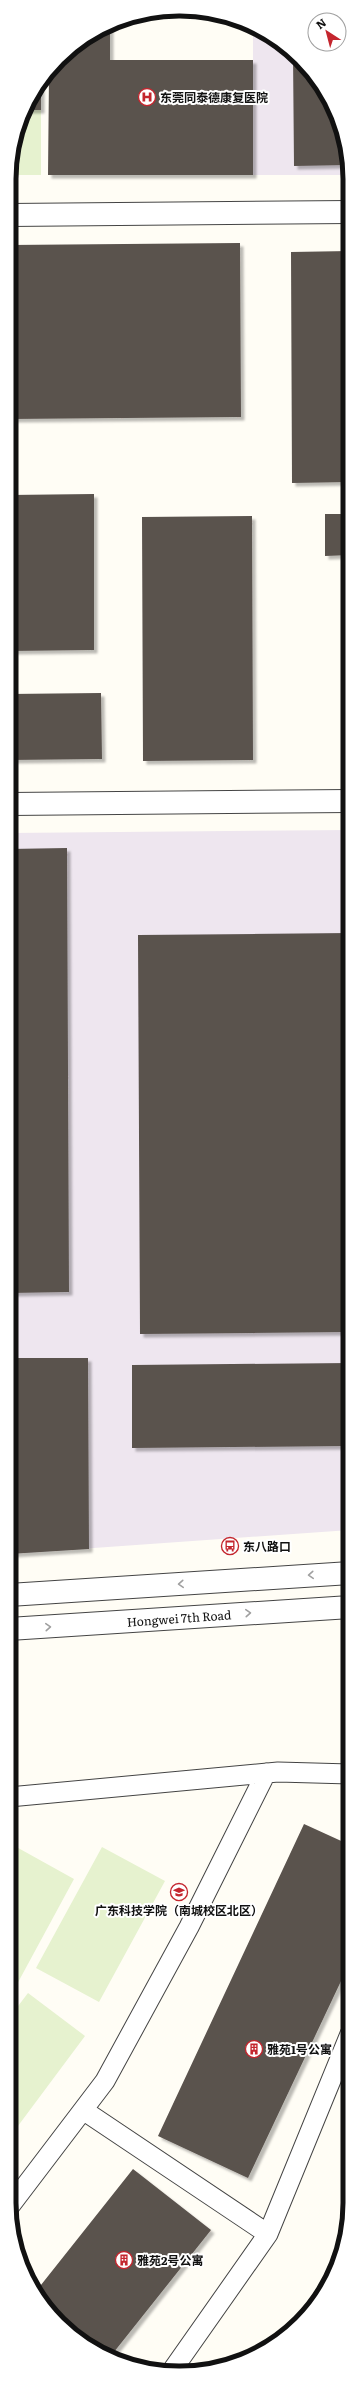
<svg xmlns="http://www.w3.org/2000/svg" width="359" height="2382" viewBox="0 0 359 2382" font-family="Literata,'Noto Sans SC',serif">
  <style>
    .industrial { fill: #eee6ef }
    .pitch { fill: #e6f2cf }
    .building { fill: #5a524d; filter: url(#shadow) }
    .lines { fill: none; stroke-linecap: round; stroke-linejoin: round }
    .service-casing { stroke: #444; stroke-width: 21 }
    .minor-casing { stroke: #444; stroke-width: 24 }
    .tertiary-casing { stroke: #444; stroke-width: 24 }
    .service { stroke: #fff; stroke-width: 19 }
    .minor { stroke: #fff; stroke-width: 22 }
    .tertiary { stroke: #fff; stroke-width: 22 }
    .oneway { stroke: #a0a0a0 }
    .labels { text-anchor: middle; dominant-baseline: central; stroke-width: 4; stroke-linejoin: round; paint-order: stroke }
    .poi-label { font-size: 12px; font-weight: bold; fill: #111; stroke: #fff; text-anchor: start }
    .street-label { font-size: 12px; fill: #111; stroke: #fff }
    .rim { fill: none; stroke: #111; stroke-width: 5 }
  </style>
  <defs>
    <filter id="shadow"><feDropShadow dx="3.5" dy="3.5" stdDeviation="1" flood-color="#0004"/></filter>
  </defs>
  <rect width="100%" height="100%" fill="#fffdf5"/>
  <!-- industrial -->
  <path class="industrial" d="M 253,26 L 300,59 L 333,104 L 350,175 L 253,175 Z
    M 350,830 L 350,1530 L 9,1554 L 9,833 Z"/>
  <!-- pitch -->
  <path class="pitch" d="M 41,85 L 41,175 L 9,175 L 27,104 Z
    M 11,1844 L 74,1879 L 9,1999 L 9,1847 Z
    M 102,1847 L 165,1881 L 99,2002 L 36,1968 Z
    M 28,1993 L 85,2036 L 9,2138 L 9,2018 Z"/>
  <!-- building -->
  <path class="building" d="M 110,26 L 110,60 L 253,60 L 253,175 L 48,175 L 49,75 L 67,51 Z
    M 293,54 L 300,59 L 333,104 L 349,165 L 294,166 Z
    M 41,85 L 41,110 L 25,110 L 27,104 Z
    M 240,243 L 241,417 L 9,419 L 9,245 Z
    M 350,251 L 350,482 L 292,483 L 291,252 Z
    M 94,494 L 94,650 L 9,651 L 9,495 Z
    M 325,514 L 350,514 L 350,555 L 325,556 Z
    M 252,516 L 253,760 L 143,761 L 142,517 Z
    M 101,693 L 102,759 L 9,760 L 9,694 Z
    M 67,848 L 69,1292 L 9,1293 L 9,849 Z
    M 350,933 L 350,1332 L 140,1334 L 138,935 Z
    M 9,1358 L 88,1358 L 89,1549 L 9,1554 Z
    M 350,1363 L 350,1446 L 132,1448 L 132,1365 Z
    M 304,1824 L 350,1845 L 350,1962 L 248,2178 L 158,2136 Z
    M 133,2169 L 211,2230 L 110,2357 L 59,2323 L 37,2290 Z"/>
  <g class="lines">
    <!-- service casing -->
    <g class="service-casing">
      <path id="service" d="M 9,1797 L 278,1772 L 350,1774
        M 83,2110 L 268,2234
        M 10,2206 L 105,2081 L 189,1927 L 266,1773
        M 171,2372 L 268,2234 L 350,2034"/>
    </g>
    <!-- minor casing -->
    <g class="minor-casing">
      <path id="minor" d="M 9,215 L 350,212
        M 9,804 L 350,801"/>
    </g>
    <!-- tertiary casing -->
    <g class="tertiary-casing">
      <path id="tertiary" d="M 9,1595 L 350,1573
        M 9,1629 L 350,1607"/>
    </g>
    <!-- service -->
    <use href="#service" class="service"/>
    <!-- minor -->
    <use href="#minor" class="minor"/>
    <!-- tertiary -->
    <use href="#tertiary" class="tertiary"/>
  </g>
  <!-- one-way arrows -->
  <defs><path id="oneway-chevron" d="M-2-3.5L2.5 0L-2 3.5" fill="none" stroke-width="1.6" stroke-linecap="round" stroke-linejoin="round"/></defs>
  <g class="oneway">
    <use href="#oneway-chevron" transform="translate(311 1575) rotate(176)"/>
    <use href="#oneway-chevron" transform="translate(181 1584) rotate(176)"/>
    <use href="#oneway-chevron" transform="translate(248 1613) rotate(-4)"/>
    <use href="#oneway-chevron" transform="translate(48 1627) rotate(-4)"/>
  </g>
  <!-- icons -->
  <defs>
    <g id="hospital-ring" transform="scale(0.9)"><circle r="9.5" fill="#fff" stroke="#c4262e" stroke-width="1.5"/><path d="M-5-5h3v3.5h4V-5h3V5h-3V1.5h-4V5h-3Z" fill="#c4262e"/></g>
    <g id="bus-ring" transform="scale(0.9)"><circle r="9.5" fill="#fff" stroke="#c4262e" stroke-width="1.5"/><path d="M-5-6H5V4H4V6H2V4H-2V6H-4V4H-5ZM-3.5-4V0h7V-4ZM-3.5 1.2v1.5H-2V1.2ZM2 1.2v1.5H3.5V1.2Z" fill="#c4262e"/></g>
    <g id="university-ring" transform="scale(0.9)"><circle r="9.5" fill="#fff" stroke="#c4262e" stroke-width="1.5"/><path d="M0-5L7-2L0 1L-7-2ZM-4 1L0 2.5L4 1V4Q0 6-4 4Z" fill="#c4262e"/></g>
    <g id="building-ring" transform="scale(0.9)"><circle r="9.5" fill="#fff" stroke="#c4262e" stroke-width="1.5"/><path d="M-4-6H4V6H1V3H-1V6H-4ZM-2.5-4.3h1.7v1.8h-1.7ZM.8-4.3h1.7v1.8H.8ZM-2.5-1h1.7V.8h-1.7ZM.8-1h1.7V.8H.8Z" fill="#c4262e"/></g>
  </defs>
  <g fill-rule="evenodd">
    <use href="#hospital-ring" x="147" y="97"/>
    <use href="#bus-ring" x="230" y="1546"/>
    <use href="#university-ring" x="179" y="1892"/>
    <use href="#building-ring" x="254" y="2049"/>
    <use href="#building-ring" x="124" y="2260"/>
  </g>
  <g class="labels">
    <!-- poi labels -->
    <g class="poi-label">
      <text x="160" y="97">东莞同泰德康复医院</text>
      <text x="243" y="1546">东八路口</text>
      <text x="179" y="1910" text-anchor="middle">广东科技学院（南城校区北区）</text>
      <text x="267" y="2049">雅苑1号公寓</text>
      <text x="137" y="2260">雅苑2号公寓</text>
    </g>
    <!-- street labels -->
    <g class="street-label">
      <text transform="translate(179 1618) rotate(-4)">Hongwei 7th Road</text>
    </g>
  </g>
  <!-- crop -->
  <path d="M0 0H359V2382H0ZM179 16H180A163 163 0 0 1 343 179V2203A163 163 0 0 1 180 2366H179A163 163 0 0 1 16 2203V179A163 163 0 0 1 179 16Z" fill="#fff" fill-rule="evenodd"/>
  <path class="rim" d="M179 16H180A163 163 0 0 1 343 179V2203A163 163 0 0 1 180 2366H179A163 163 0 0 1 16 2203V179A163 163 0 0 1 179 16Z"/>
  <!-- north arrow -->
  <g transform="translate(327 32) rotate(324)"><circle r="19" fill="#ffffff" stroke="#a0a0a0"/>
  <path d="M0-3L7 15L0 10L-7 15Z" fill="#c4262e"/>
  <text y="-6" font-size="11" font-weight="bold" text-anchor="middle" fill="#111111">N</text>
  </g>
</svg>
